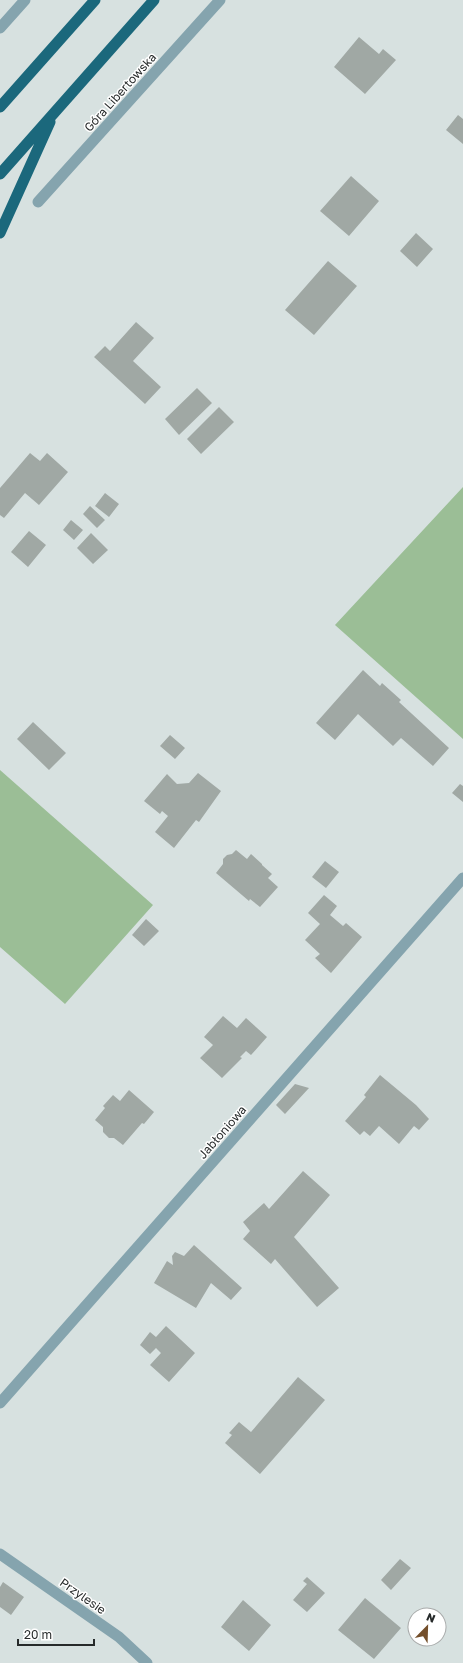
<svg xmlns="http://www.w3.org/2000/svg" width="463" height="1663" viewBox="0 0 463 1663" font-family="'Golos Text',sans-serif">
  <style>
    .green { fill: #9bbe96 }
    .building { fill: #a0a8a4 }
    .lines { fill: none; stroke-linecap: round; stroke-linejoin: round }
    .minor { stroke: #85a4ae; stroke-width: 11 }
    .tertiary { stroke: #85a4ae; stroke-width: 11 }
    .trunk { stroke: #1b687c; stroke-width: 11 }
    .labels { text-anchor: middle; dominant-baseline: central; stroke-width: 3; stroke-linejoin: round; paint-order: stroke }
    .street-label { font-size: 12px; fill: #262a2a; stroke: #fff }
  </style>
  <rect width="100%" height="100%" fill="#d7e1e0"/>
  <!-- green -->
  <path class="green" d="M 463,487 L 463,739 L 335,625 Z
    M 0,770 L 153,905 L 65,1004 L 0,947 Z"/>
  <!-- building -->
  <path class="building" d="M 359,37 L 379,54 L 383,49 L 396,60 L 365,94 L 334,67 Z
    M 458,115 L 463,119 L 463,144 L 446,130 Z
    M 351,176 L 379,201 L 349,236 L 320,211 Z
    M 416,233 L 433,249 L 417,267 L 400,251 Z
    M 328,261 L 357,286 L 314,335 L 285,310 Z
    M 136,322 L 154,338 L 133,361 L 161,387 L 145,404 L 94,357 L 105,346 L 110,351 Z
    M 197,388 L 212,403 L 179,435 L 165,419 Z
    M 219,407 L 234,422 L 201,454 L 187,439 Z
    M 30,453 L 40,461 L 47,453 L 68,472 L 39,505 L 25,493 L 4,518 L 0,515 L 0,488 Z
    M 105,493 L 119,504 L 109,517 L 95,506 Z
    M 90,506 L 105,520 L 97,528 L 83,514 Z
    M 71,520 L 83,530 L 74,540 L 63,530 Z
    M 29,531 L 46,545 L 28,567 L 11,552 Z
    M 91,533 L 108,550 L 93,564 L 77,548 Z
    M 363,670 L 380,686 L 382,683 L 401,700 L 399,702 L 449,748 L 433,766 L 401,738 L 393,746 L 358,714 L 335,740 L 316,723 Z
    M 33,722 L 66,753 L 49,770 L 17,739 Z
    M 170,735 L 185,748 L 175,759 L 160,746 Z
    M 198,773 L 221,791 L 199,822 L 196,820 L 174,848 L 155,832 L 168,816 L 162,811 L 160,814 L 144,801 L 167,774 L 177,784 L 189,783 Z
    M 460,784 L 463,786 L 463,802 L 452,793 Z
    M 236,850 L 247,859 L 251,854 L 262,864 L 262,865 L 272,874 L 268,878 L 278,887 L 260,907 L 250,899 L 249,901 L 216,873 L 223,864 L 223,859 L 227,855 L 232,854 Z
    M 325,861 L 339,872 L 326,888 L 312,877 Z
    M 324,895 L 337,906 L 330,915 L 343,926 L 346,923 L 362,937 L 331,973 L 315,958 L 320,954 L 305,940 L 320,924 L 308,913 Z
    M 146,919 L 159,931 L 144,946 L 132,935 Z
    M 223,1016 L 237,1028 L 246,1018 L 267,1037 L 251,1055 L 246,1051 L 240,1057 L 242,1058 L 222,1078 L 200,1058 L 213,1045 L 204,1037 Z
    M 380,1075 L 416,1105 L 429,1119 L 419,1130 L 414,1126 L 399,1144 L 379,1126 L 370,1136 L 364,1131 L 360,1135 L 345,1121 L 366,1097 L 364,1095 Z
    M 295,1084 L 309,1088 L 285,1114 L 276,1105 Z
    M 129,1090 L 154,1112 L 144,1124 L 142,1123 L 123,1145 L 114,1138 L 109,1138 L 103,1132 L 103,1127 L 95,1120 L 105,1108 L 103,1106 L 113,1095 L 120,1101 Z
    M 303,1171 L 330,1195 L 294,1237 L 339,1288 L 317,1307 L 275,1259 L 271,1264 L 243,1239 L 250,1231 L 243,1222 L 264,1203 L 269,1209 Z
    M 194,1245 L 242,1288 L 231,1300 L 211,1283 L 196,1308 L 154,1283 L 167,1261 L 173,1265 L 172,1256 L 175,1252 L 184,1256 Z
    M 166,1326 L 195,1353 L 169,1382 L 150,1365 L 161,1353 L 156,1348 L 150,1354 L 140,1345 L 150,1332 L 156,1337 Z
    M 298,1377 L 325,1400 L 260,1474 L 225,1443 L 232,1435 L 229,1433 L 239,1422 L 251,1432 Z
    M 400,1559 L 411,1568 L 391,1590 L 381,1580 Z
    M 307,1577 L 325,1593 L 307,1612 L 293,1600 L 307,1584 L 303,1581 Z
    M 3,1582 L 24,1597 L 11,1615 L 0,1607 L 0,1587 Z
    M 365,1598 L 401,1628 L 374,1659 L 338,1630 Z
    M 243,1600 L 271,1625 L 249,1651 L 221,1627 Z"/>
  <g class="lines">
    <!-- minor -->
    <path class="minor" d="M 38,202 L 220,0
      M 0,1403 L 463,878
      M 0,1554 L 119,1637 L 147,1663"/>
    <!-- tertiary -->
    <path class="tertiary" d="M 0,28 L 25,0"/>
    <!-- trunk -->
    <path class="trunk" d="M 0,107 L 95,0
      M 0,174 L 154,0
      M 0,233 L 50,122"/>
  </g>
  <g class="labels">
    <!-- street labels -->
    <g class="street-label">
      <text transform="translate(120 92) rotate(-48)">Góra Libertowska</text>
      <text transform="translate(222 1132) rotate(-49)">Jabłoniowa</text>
      <text transform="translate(83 1596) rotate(35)">Przylesie</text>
    </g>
  </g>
  <!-- north arrow -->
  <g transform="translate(427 1627) rotate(23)"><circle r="19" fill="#ffffff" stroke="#a8aaaa"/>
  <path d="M0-3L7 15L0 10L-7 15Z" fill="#744f2b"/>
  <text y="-6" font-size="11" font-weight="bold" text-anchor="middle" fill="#262a2a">N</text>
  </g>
  <!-- scale -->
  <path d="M18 1639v6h76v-6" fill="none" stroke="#262a2a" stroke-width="2"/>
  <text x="24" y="1639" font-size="12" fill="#262a2a" stroke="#ffffff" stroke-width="3" paint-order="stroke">20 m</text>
</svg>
